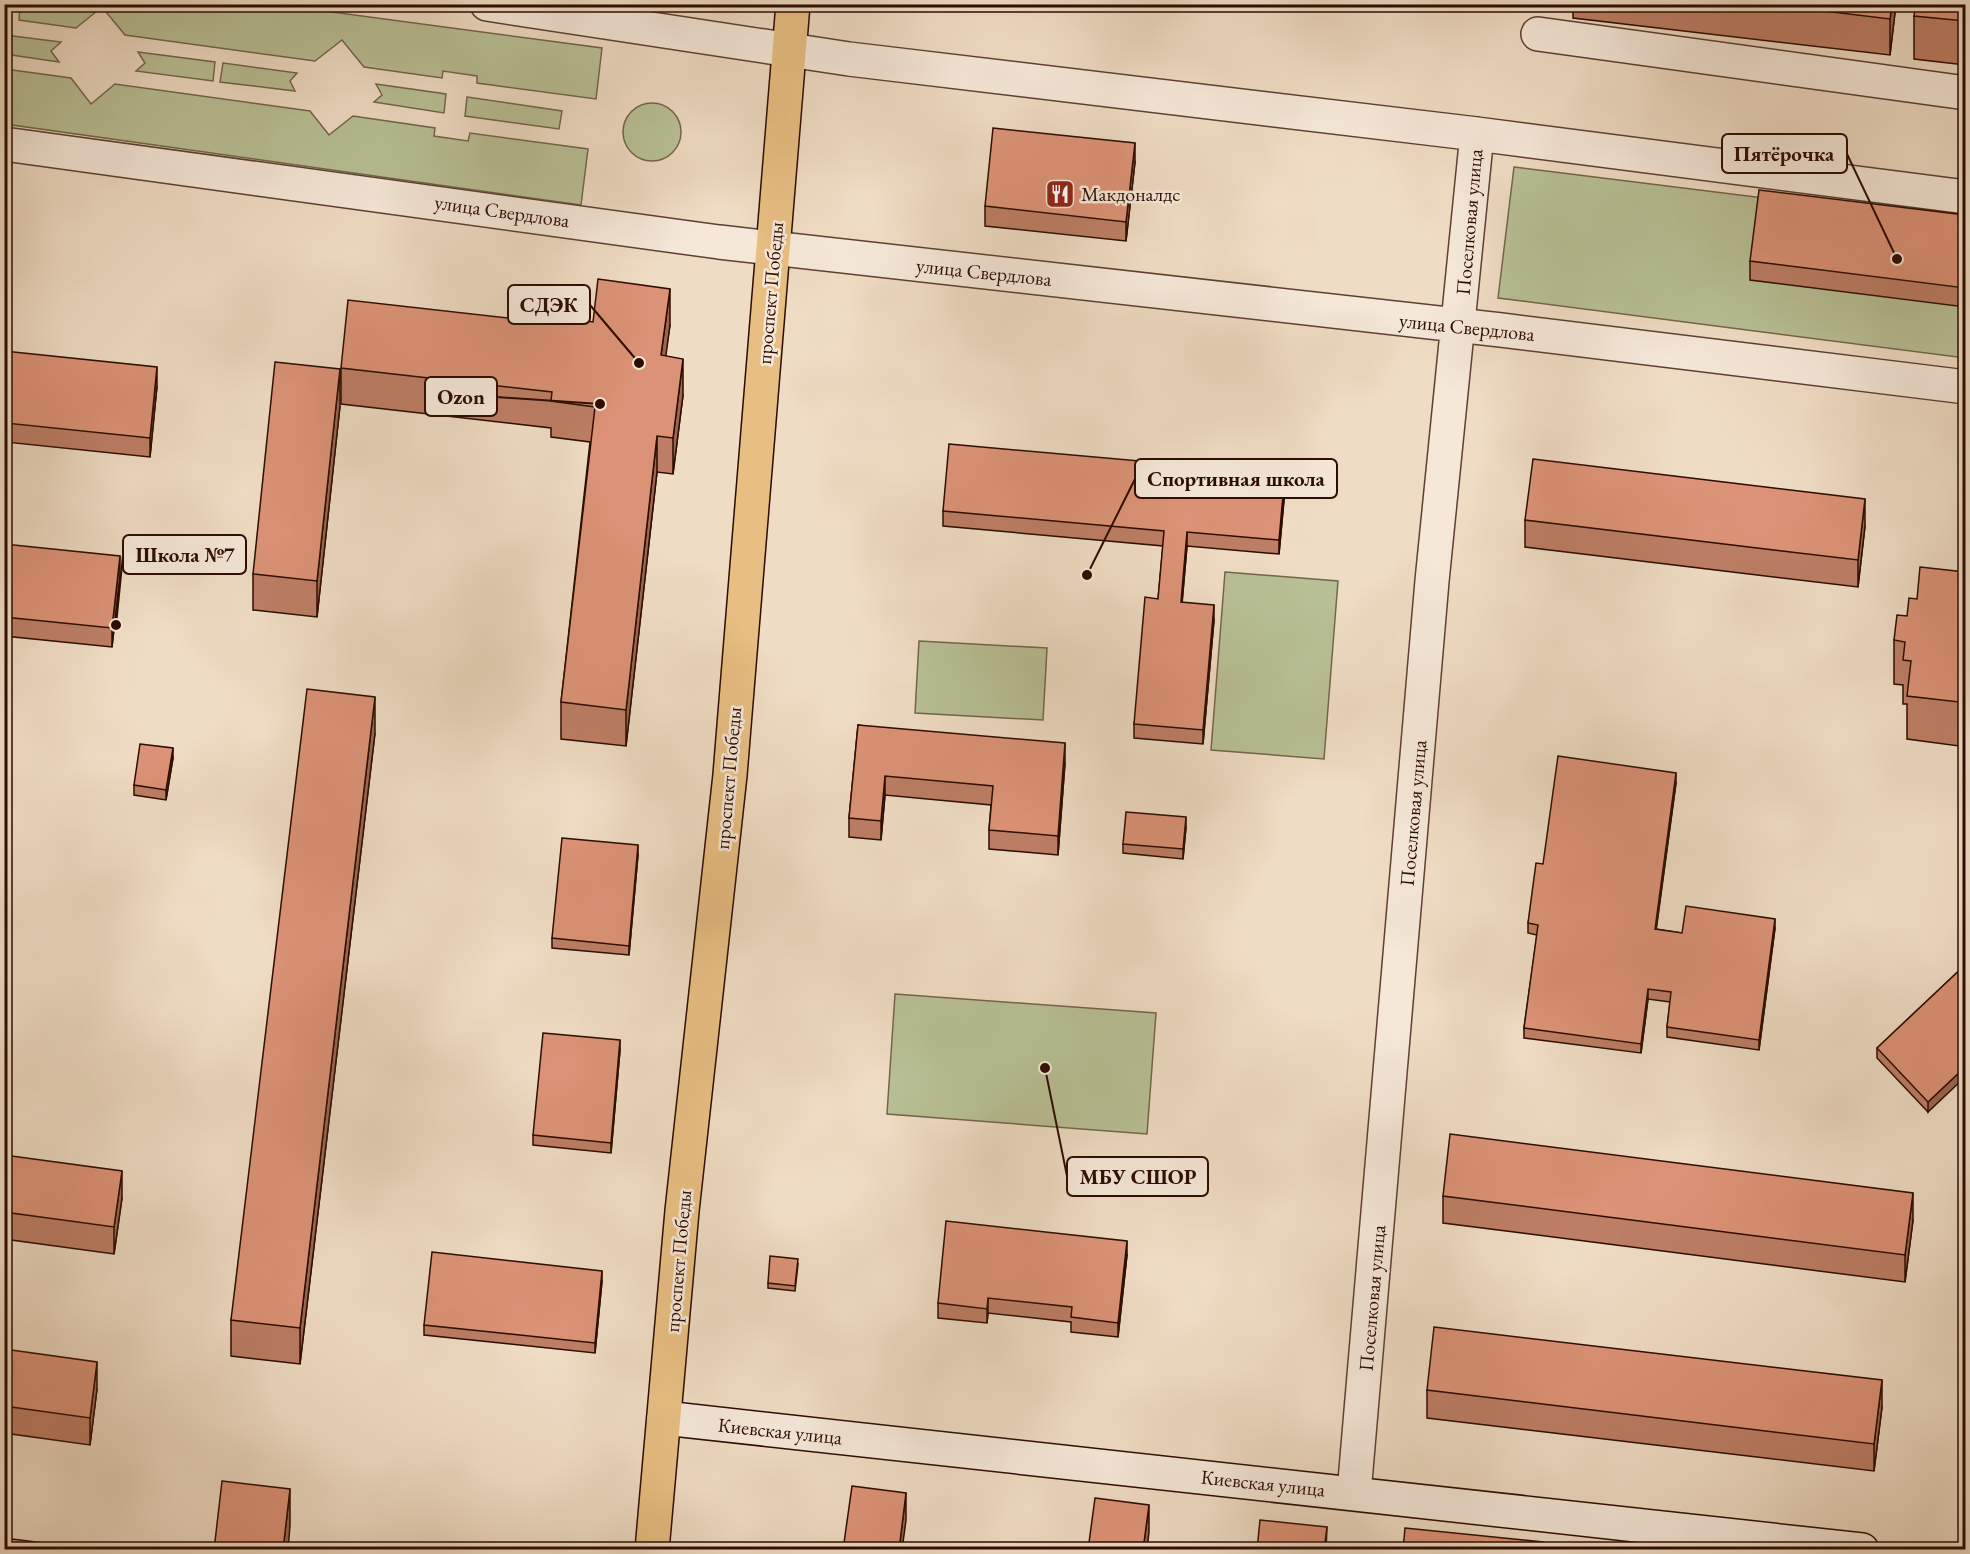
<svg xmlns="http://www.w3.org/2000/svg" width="1970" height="1554" viewBox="0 0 1970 1554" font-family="'EB Garamond',serif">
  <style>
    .green { fill: #b8c095; stroke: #72664b; stroke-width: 1.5 }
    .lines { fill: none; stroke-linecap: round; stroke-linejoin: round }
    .street-casing { stroke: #5d3f32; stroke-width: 36 }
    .secondary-casing { stroke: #2c0b01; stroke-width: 36 }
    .primary-casing { stroke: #2c0b01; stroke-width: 36 }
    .street { stroke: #f5e8d9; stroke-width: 33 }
    .secondary { stroke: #f5e8d9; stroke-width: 33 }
    .primary { stroke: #e8be82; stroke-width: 33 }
    .wall { fill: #bd7e65; stroke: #2c0b01; stroke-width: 1.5 }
    .shaded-wall { fill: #9a6653; stroke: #2c0b01; stroke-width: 1.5 }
    .building { fill: #dc9276; stroke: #2c0b01; stroke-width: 1.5 }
    .labels { text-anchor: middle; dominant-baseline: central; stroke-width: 5; stroke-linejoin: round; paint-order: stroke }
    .poi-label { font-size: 20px; fill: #2c0b01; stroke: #f5e8d9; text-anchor: start }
    .street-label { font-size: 20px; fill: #2c0b01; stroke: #f5e8d9 }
    .leader { fill: none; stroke: #2c0b01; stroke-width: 2 }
    .callout-dot { fill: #2c0b01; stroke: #f5e8d9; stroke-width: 2 }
    .callout { fill: #f5e8d9; stroke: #2c0b01; stroke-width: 2 }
    .callout-label { font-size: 21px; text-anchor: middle; font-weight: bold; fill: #2c0b01 }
  </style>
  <rect width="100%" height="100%" fill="#efdcc4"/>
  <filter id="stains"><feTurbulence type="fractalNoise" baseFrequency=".00333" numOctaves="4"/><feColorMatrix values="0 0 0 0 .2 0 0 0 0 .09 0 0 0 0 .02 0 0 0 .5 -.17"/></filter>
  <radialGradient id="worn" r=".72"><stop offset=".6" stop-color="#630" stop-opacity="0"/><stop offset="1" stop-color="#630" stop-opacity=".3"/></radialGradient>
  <!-- green -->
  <path class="green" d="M 272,4 L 602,48 L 596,99 L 477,83 L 477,76 L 443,71 L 442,78 L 364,67 L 342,40 L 315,61 L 125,35 L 102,7 L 76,28 L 19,20 L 20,5 Z
    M 5,35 L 61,42 L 51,51 L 59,62 L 5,54 Z
    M 138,52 L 215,62 L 213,81 L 136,71 L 145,63 Z
    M 223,63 L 297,73 L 290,81 L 295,91 L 220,82 Z
    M 5,69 L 71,78 L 91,104 L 115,84 L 310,111 L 329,135 L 353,116 L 435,128 L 434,136 L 468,141 L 470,133 L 588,149 L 581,205 L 5,124 Z
    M 376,84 L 446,94 L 444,113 L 374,102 L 382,95 Z
    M 467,97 L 562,111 L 559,129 L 465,116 Z
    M623 132a29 29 0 1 1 58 0a29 29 0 1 1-58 0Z
    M 1514,167 L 1965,223 L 1965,358 L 1498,298 Z
    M 1225,572 L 1338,581 L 1324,759 L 1211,750 Z
    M 919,641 L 1047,648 L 1043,720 L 915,713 Z
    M 895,994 L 1156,1013 L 1147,1134 L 887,1114 Z"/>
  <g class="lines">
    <!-- street casing -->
    <g class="street-casing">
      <path id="street" d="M 487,4 L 849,59 L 1477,134 L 1966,197
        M 1538,34 L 1966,93
        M 4,144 L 719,242 L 1501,330 L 1966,387
        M 1354,1493 L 1432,581 L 1477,134"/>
    </g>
    <!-- secondary casing -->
    <g class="secondary-casing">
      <path id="secondary" d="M 664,1418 L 1862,1550"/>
    </g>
    <!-- primary casing -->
    <g class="primary-casing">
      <path id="primary" d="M 652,1550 L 682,1211 L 730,775 L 793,4"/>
    </g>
    <!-- street -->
    <use href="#street" class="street"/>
    <!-- secondary -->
    <use href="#secondary" class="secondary"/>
    <!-- primary -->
    <use href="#primary" class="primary"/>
  </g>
  <!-- wall -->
  <path class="wall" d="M 1573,4 L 1896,4 L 1890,55 L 1573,18 Z
    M 1965,4 L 1965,65 L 1914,59 L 1914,16 Z
    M 1135,162 L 1126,241 L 985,226 L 985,206 Z
    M 1965,215 L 1965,307 L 1750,280 L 1750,261 Z
    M 593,322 L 670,325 L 665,356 L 683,395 L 673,474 L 657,472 L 626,746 L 561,739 L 561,702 L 590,442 L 551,437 L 551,428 L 341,404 L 341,368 L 561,324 Z
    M 4,351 L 157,386 L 150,457 L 6,442 L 4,459 Z
    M 340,406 L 317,617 L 253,610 L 253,574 Z
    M 1285,489 L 1279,554 L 1187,546 L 1182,602 L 1214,620 L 1203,744 L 1134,738 L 1134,724 L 1158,599 L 1163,546 L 943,526 L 943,511 Z
    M 1525,520 L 1865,526 L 1858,587 L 1525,547 Z
    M 4,544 L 120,575 L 112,647 L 4,636 Z
    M 1965,572 L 1959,746 L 1907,739 L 1907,704 L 1903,704 L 1903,685 L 1894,684 L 1894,640 L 1917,599 Z
    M 858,725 L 1065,763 L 1058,855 L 989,849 L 989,830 L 991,805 L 885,795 L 881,840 L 849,837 L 849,818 Z
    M 375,733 L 300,1364 L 231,1356 L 231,1320 Z
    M 173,758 L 166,800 L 134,795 L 134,785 Z
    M 1676,783 L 1656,929 L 1682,933 L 1775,928 L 1759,1050 L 1667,1037 L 1667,1027 L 1670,1002 L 1648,999 L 1641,1053 L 1524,1038 L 1524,1028 L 1537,935 L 1528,933 L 1528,923 L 1543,864 Z
    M 1186,827 L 1183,859 L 1123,853 L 1123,844 Z
    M 638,855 L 629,955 L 552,948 L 552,938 Z
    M 1965,965 L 1928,1112 L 1877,1058 L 1877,1048 Z
    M 620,1050 L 611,1153 L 533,1145 L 533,1135 Z
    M 4,1155 L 122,1198 L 114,1254 L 4,1239 Z
    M 1443,1196 L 1913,1220 L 1905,1282 L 1443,1223 Z
    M 1127,1255 L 1118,1337 L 1071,1332 L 1071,1322 L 988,1313 L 987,1323 L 938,1318 L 938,1303 Z
    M 798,1264 L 795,1291 L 768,1288 L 768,1283 Z
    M 602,1281 L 595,1353 L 424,1335 L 424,1325 Z
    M 4,1349 L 97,1389 L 90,1445 L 4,1433 Z
    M 1427,1390 L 1882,1407 L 1874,1471 L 1427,1418 Z"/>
  <!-- shaded-wall -->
  <path class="shaded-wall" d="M 1892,4 L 1896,4 L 1890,55 L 1890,19 Z
    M 1135,143 L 1135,162 L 1126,241 L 1126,222 Z
    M 670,289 L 670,325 L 661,392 L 661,355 Z
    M 683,359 L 683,395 L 673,474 L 673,438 Z
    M 157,367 L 157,386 L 150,457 L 150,438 Z
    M 340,369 L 340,406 L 317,617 L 317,581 Z
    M 6,423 L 6,442 L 4,459 L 4,440 Z
    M 657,436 L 657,472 L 626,746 L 626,710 Z
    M 1285,474 L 1285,489 L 1279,554 L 1279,540 Z
    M 1865,499 L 1865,526 L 1858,587 L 1858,560 Z
    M 1187,532 L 1187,546 L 1181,616 L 1181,602 Z
    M 120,556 L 120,575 L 112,647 L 112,628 Z
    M 1214,605 L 1214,620 L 1203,744 L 1203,730 Z
    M 1965,646 L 1965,690 L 1959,746 L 1959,702 Z
    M 375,697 L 375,733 L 300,1364 L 300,1328 Z
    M 1065,743 L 1065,763 L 1058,855 L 1058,836 Z
    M 173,748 L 173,758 L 166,800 L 166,790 Z
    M 1676,773 L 1676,783 L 1655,939 L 1655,929 Z
    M 885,776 L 885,795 L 881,840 L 881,821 Z
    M 1186,817 L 1186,827 L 1183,859 L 1183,849 Z
    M 638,845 L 638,855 L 629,955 L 629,946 Z
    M 1775,919 L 1775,928 L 1759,1050 L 1759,1040 Z
    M 1648,989 L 1648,999 L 1641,1053 L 1641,1044 Z
    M 620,1040 L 620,1050 L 611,1153 L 611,1143 Z
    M 1965,1067 L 1965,1077 L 1928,1112 L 1928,1102 Z
    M 122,1171 L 122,1198 L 114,1254 L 114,1227 Z
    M 1913,1193 L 1913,1220 L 1905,1282 L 1905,1255 Z
    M 1127,1241 L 1127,1255 L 1118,1337 L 1118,1323 Z
    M 602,1271 L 602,1281 L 595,1353 L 595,1343 Z
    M 988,1298 L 988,1313 L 987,1323 L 987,1309 Z
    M 97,1362 L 97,1389 L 90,1445 L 90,1418 Z
    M 1882,1380 L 1882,1407 L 1874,1471 L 1874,1444 Z
    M 290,1489 L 290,1525 L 288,1550 L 283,1550 Z
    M 906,1493 L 906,1520 L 902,1550 L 899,1550 Z
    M 1149,1505 L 1149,1532 L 1147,1550 L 1143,1550 Z
    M 1327,1527 L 1326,1550 L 1324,1550 Z"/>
  <!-- building -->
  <path class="building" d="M 1765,4 L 1892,4 L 1890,19 Z
    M 1916,4 L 1965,4 L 1965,21 L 1914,16 Z
    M 993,128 L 1135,143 L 1126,222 L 985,206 Z
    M 1759,190 L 1965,215 L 1965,288 L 1750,261 Z
    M 598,279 L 670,289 L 661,355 L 683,359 L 673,438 L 657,436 L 626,710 L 561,702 L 595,407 L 551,401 L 552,392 L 341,368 L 348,300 L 561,324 L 562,317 L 593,322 Z
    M 4,351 L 157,367 L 150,438 L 6,423 L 4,440 Z
    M 275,362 L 340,369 L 317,581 L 253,574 Z
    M 949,444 L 1285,474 L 1279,540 L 1187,532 L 1181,602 L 1214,605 L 1203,730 L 1134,724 L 1145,597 L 1158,599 L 1164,531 L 943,511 Z
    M 1533,459 L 1865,499 L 1858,560 L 1525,520 Z
    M 4,544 L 120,556 L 112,628 L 4,617 Z
    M 1920,567 L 1965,572 L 1965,646 L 1959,702 L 1907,696 L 1911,661 L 1903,660 L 1905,642 L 1894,640 L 1897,615 L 1907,616 L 1909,598 L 1917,599 Z
    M 307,689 L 375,697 L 300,1328 L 231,1320 Z
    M 858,725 L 1065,743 L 1058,836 L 989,830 L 993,786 L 885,776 L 881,821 L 849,818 Z
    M 140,744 L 173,748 L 166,790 L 134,785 Z
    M 1558,756 L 1676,773 L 1655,929 L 1682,933 L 1686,906 L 1775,919 L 1759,1040 L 1667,1027 L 1671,992 L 1648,989 L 1641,1044 L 1524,1028 L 1538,925 L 1528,923 L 1536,863 L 1543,864 Z
    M 1126,812 L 1186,817 L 1183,849 L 1123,844 Z
    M 562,838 L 638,845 L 629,946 L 552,938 Z
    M 1965,965 L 1965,1067 L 1928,1102 L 1877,1048 Z
    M 543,1033 L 620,1040 L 611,1143 L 533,1135 Z
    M 1450,1134 L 1913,1193 L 1905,1255 L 1443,1196 Z
    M 4,1155 L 122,1171 L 114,1227 L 4,1212 Z
    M 946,1221 L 1127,1241 L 1118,1323 L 1071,1317 L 1072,1307 L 988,1298 L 987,1309 L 938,1303 Z
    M 432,1252 L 602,1271 L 595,1343 L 424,1325 Z
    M 770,1256 L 798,1259 L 795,1286 L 768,1283 Z
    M 1434,1327 L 1882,1380 L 1874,1444 L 1427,1390 Z
    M 4,1349 L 97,1362 L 90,1418 L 4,1406 Z
    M 222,1481 L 290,1489 L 283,1550 L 214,1550 Z
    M 852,1486 L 906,1493 L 899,1550 L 843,1550 Z
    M 1095,1498 L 1149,1505 L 1143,1550 L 1088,1550 Z
    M 1260,1520 L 1327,1527 L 1324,1550 L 1257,1550 Z
    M 1405,1528 L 1543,1542 L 1542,1550 L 1403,1550 Z
    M 4,1538 L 75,1547 L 74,1550 L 4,1550 Z
    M 516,1548 L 535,1550 L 516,1550 Z"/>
  <!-- icons -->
  <defs>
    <g id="restaurant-square" transform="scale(1.5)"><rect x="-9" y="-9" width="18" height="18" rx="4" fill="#8f2418" stroke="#f5e8d9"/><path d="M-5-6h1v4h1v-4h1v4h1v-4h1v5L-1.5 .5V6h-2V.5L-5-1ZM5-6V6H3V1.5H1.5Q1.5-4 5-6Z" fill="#fff"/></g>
  </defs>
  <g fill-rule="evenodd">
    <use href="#restaurant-square" x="1060" y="194"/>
  </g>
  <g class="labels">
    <!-- poi labels -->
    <g class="poi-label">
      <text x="1081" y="194">Макдоналдс</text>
    </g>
    <!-- street labels -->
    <g class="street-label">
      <text transform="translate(502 211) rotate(8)">улица Свердлова</text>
      <text transform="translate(1469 222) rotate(-85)">Поселковая улица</text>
      <text transform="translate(984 272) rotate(6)">улица Свердлова</text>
      <text transform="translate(770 293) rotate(-85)">проспект Победы</text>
      <text transform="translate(1467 327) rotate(6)">улица Свердлова</text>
      <text transform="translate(728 778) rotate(-85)">проспект Победы</text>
      <text transform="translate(1413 813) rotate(-85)">Поселковая улица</text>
      <text transform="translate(678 1261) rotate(-85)">проспект Победы</text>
      <text transform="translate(1372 1298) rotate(-85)">Поселковая улица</text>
      <text transform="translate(780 1431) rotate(6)">Киевская улица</text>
      <text transform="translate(1263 1483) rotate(6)">Киевская улица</text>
    </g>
  </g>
  <!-- callouts -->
  <path class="leader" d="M1897 259L1847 154M639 363L590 305M600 404L497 397M1087 575L1135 479M116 625L123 555M1045 1068L1067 1176"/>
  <g class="callout-dot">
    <circle cx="1897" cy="259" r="6"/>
    <circle cx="639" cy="363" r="6"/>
    <circle cx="600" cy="404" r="6"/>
    <circle cx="1087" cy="575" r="6"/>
    <circle cx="116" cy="625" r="6"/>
    <circle cx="1045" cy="1068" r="6"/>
  </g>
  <g class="callout">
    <rect x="1722" y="134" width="125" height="39" rx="6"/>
    <rect x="508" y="285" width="82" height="39" rx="6"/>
    <rect x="425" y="377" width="72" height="39" rx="6"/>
    <rect x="1135" y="459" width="202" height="39" rx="6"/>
    <rect x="123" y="535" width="123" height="39" rx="6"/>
    <rect x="1067" y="1157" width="141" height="39" rx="6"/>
  </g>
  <g class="callout-label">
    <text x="1784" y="161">Пятёрочка</text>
    <text x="549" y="312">СДЭК</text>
    <text x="461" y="404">Ozon</text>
    <text x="1236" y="486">Спортивная школа</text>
    <text x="185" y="562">Школа №7</text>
    <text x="1138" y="1184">МБУ СШОР</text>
  </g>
  <!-- margin -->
  <rect width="1970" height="1554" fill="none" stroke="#efdcc4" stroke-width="24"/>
  <rect x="6" y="6" width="1958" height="1542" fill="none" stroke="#2c0b01" stroke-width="3"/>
  <rect x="12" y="12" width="1946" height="1530" fill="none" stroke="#2c0b01" stroke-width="1.5"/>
  <rect width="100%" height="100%" filter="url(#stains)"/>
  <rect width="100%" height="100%" fill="url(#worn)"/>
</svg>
